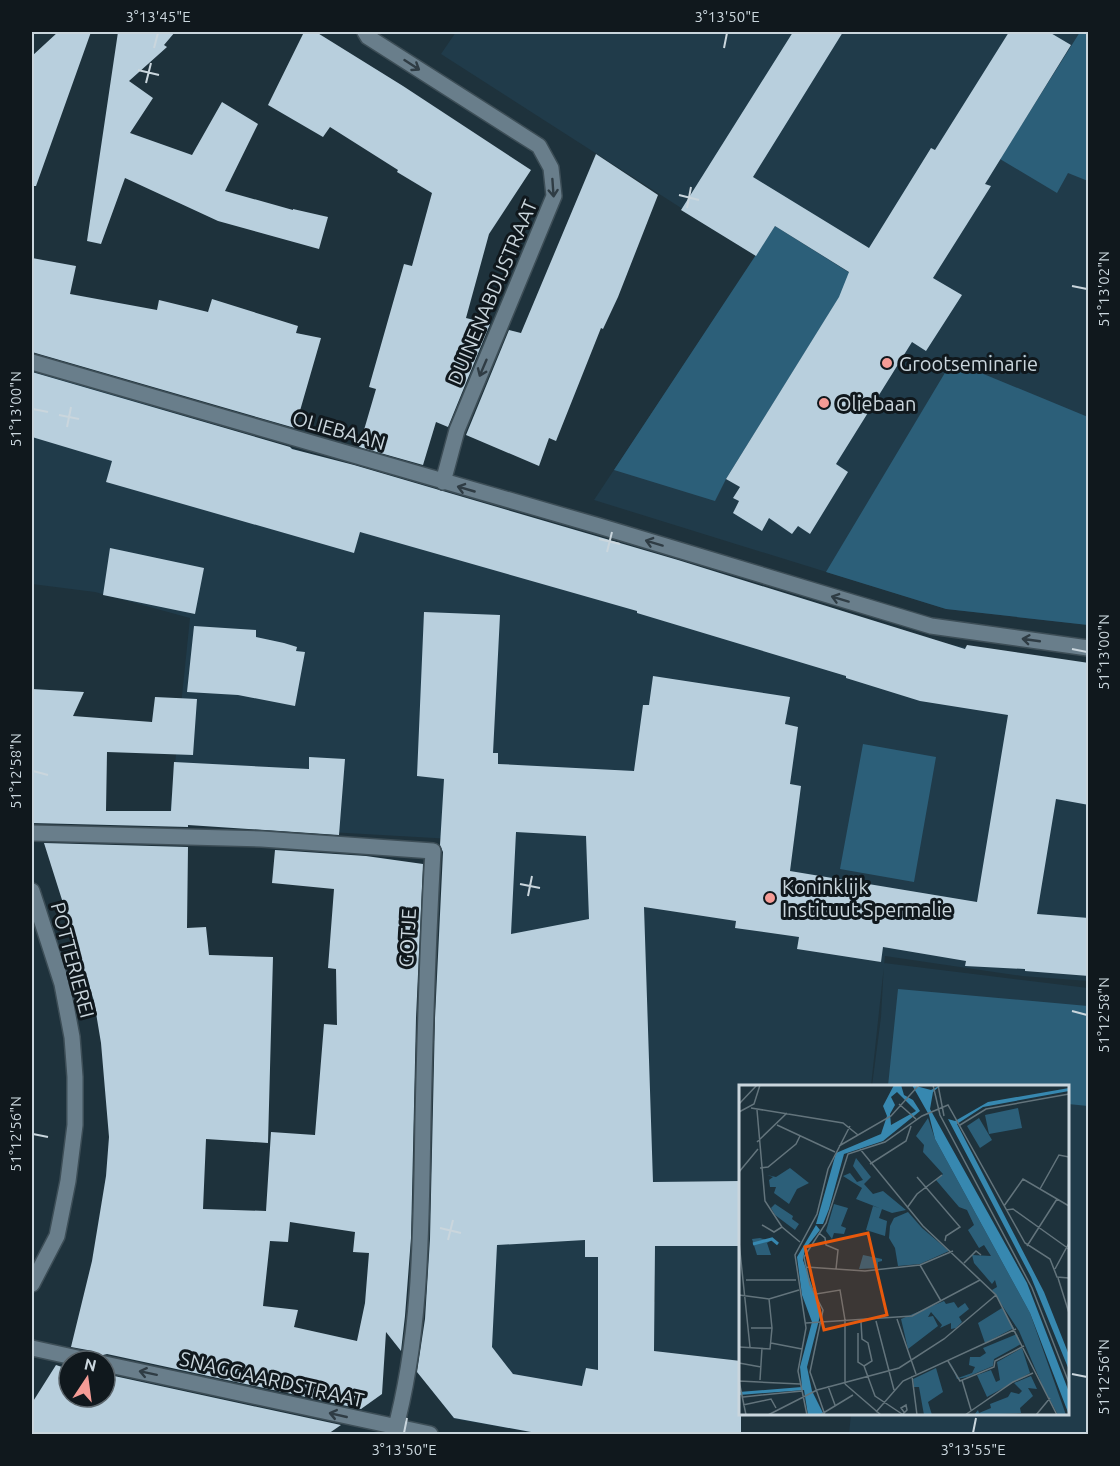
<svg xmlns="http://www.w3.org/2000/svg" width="1120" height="1466" viewBox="0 0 1120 1466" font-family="Ubuntu,sans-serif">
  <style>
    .built { fill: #203b4a }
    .green { fill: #2c5f79 }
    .building { fill: #b8cfdd; fill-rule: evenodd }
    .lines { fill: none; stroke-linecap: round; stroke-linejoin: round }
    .street-casing { stroke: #3d4e57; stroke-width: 18 }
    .street { stroke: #697e8b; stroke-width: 15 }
    .oneway { stroke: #2f3c44 }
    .ticks { fill: none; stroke: #cad6dd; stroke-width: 2 }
    .poi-dot { fill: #f59c96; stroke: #10181d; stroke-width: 2 }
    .labels { text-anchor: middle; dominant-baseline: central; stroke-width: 6; stroke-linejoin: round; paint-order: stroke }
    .street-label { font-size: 20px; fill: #cad6dd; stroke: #10181d }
    .poi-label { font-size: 20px; fill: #cad6dd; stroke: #10181d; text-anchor: start }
    .inset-river { fill: none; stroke: #3788b0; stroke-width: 3 }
    .inset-road { fill: none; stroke: #63747c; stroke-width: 1.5 }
    .view { fill: #e8590c; fill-opacity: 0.15; stroke: #e8590c; stroke-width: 3 }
    .inset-edge { fill: none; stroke: #cad6dd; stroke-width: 3 }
    .neatline { fill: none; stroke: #cad6dd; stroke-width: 2 }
    .ticks-label { font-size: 15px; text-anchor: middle; fill: #cad6dd }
  </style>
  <rect width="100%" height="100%" fill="#1e323c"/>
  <!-- built -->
  <path class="built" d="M 456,32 L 1088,32 L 1088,625 L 946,609 L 594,500 L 756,256 L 441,54 Z
    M 32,370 L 933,642 L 1088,666 L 1088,981 L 1022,976 L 885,956 L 871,1086 L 740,1086 L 740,1181 L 598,1183 L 598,1370 L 649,1375 L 645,1434 L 542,1434 L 454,1419 L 428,1385 L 452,839 L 169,823 L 190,618 L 95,592 L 32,584 Z
    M 884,963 L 1088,988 L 1088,1434 L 849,1434 L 851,1414 L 1068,1414 L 1068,1086 L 872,1086 L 881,1017 Z
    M 645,1246 L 740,1246 L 740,1361 L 645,1350 L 646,1302 L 655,1302 L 655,1278 Z"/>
  <!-- green -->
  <path class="green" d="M 1080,32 L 1088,32 L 1088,181 L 1068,173 L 1057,193 L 1000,159 Z
    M 775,226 L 853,275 L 726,479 L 715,501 L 614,470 Z
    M 952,361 L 1088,417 L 1088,625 L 946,609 L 826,572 Z
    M 863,744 L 936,757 L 914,882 L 840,869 Z
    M 898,989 L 1088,1006 L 1088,1106 L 1068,1104 L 1068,1086 L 888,1086 Z"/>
  <!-- building -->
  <path class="building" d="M 58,32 L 91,32 L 36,186 L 32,186 L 32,56 Z
    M 118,32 L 175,32 L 164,45 L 167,47 L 129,81 L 153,98 L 130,133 L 192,155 L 222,102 L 258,124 L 225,191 L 293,210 L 293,209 L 328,217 L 319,249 L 218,221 L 125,178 L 101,244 L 87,241 Z
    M 304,32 L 316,32 L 403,86 L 531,170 L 489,234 L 466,318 L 490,324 L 448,427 L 436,422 L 423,465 L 359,447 L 376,389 L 369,387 L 404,264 L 412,266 L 432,193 L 397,172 L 398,170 L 330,127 L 323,137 L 268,105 Z
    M 793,32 L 843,32 L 753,177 L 869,248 L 931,148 L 935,150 L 1009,32 L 1049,32 L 1071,45 L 985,184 L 991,186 L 933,278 L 962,295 L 926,351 L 912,342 L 836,464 L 848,472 L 810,534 L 798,526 L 792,534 L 769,518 L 762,531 L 733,513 L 739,501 L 733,498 L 740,487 L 726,479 L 839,297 L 849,272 L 775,226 L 756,256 L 681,210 Z
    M 596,154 L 658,195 L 618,297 L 603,329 L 601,328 L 556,441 L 549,438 L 539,466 L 466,435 L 509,330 L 521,333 Z
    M 32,258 L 76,266 L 70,294 L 157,310 L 159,300 L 208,312 L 212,299 L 298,326 L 296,333 L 321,338 L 295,428 L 32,352 Z
    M 32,372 L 290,447 L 292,449 L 354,465 L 678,560 L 965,649 L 967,645 L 1089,663 L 1089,805 L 1056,799 L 1037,914 L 1089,918 L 1089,976 L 1025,971 L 1025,969 L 965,966 L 966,961 L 883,947 L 881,962 L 797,949 L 799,937 L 735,928 L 736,921 L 644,907 L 653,1182 L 741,1181 L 741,1246 L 655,1246 L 654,1351 L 741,1361 L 741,1434 L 542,1434 L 454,1418 L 417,1372 L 425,1319 L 430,1239 L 435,1018 L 443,852 L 440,845 L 444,779 L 417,776 L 424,612 L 500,615 L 493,753 L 498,753 L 498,764 L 634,771 L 643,705 L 649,705 L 653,676 L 790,697 L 785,724 L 798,727 L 790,784 L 801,786 L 790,871 L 977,902 L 1008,715 L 920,701 L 846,678 L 846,676 L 637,613 L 637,611 L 360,532 L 354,553 L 106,482 L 112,461 L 32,437 ZM 516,832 L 586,836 L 589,919 L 511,934 ZM 585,1240 L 585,1257 L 598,1257 L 598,1370 L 586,1368 L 582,1386 L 513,1374 L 492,1347 L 497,1245 Z
    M 110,548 L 204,568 L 195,614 L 103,595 Z
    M 194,626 L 256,630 L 256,637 L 284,643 L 297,647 L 296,651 L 305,652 L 295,706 L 238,695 L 187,692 Z
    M 32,689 L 84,692 L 73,716 L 152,722 L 155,697 L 197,699 L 193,755 L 107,752 L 106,811 L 171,811 L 174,762 L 309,769 L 309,757 L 345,759 L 339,835 L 188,825 L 188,827 L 32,823 Z
    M 44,843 L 188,847 L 187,928 L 206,927 L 209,955 L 273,957 L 268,1143 L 206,1139 L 203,1209 L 266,1211 L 271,1132 L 315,1135 L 324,1024 L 337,1025 L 336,969 L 328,968 L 334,889 L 272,883 L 275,850 L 366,856 L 423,864 L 416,1018 L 411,1238 L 405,1316 L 401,1351 L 386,1332 L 382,1394 L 361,1409 L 107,1354 L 99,1356 L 93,1351 L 71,1347 L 92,1261 L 106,1176 L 109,1137 L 101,1043 L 94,1001 ZM 290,1222 L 355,1232 L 353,1252 L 369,1253 L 365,1303 L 357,1341 L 294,1327 L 298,1310 L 263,1306 L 270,1241 L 288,1242 Z
    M 56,1365 L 65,1368 L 66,1365 L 69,1366 L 69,1397 L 105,1397 L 105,1374 L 341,1425 L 328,1434 L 32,1434 L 32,1403 Z"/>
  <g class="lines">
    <!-- street casing -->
    <g class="street-casing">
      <path id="street" d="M 365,32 L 368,37 L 539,146 L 551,168 L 554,196 L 457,430 L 443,482
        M 32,362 L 599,526 L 931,626 L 1088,648
        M 32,833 L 262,839 L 433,851 C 428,940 425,1029 423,1119 C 421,1225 422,1332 394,1434
        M 32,891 L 62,984 L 72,1037 L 75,1077 L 75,1125 L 68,1181 L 57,1236 L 32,1284
        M 32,1348 L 91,1361
        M 105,1364 L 430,1434"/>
    </g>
    <!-- street -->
    <use href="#street" class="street"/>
  </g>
  <!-- one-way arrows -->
  <defs><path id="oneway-shaft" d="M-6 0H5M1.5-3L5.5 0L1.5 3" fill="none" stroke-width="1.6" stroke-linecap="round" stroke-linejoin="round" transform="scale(1.5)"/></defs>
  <g class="oneway">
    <use href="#oneway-shaft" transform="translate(412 65) rotate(33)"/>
    <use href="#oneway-shaft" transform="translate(553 188) rotate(86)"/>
    <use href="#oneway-shaft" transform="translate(483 368) rotate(113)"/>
    <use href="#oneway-shaft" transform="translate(466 489) rotate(-164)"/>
    <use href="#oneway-shaft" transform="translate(654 543) rotate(-163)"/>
    <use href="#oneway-shaft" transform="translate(840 599) rotate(-163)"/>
    <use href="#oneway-shaft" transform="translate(1031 640) rotate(-172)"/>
    <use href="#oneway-shaft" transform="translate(148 1373) rotate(-168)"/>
    <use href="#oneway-shaft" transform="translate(338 1415) rotate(-167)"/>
  </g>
  <!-- ticks -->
  <path class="ticks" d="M 154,48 L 158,33M 724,48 L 727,33M 138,70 L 159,75M 146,83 L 151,63M 679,195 L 699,200M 687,208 L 691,187M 1072,286 L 1087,289M 33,409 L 48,412M 59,415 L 79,419M 67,427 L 71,407M 599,539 L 620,544M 607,552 L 612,532M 1072,649 L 1087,652M 33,771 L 48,775M 520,884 L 540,888M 528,896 L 532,876M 1072,1011 L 1087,1015M 33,1134 L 48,1137M 440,1228 L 461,1233M 448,1240 L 453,1220M 1072,1374 L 1087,1377M 404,1433 L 407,1418M 973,1433 L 976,1418"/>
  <!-- markers -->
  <g class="poi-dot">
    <circle cx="887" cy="363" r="6"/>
    <circle cx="824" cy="403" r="6"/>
    <circle cx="770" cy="898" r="6"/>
  </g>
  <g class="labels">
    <!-- street labels -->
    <g class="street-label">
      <text transform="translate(492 292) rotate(-67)">DUINENABDIJSTRAAT</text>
      <text transform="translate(339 430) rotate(16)">OLIEBAAN</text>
      <text transform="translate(407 938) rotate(-87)">GOTJE</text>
      <text transform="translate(73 960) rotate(75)">POTTERIEREI</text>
      <text transform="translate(272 1379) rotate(13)">SNAGGAARDSTRAAT</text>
    </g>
    <!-- poi labels -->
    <g class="poi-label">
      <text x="899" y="363">Grootseminarie</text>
      <text x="836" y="403">Oliebaan</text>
      <text x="782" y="886">Koninklijk<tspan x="782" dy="23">Instituut Spermalie</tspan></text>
    </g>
  </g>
  <!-- overview -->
  <g transform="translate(739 1085)">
    <rect width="330" height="330" fill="#1e323c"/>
    <path d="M 279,23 L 283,43 L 250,49 L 246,30 ZM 189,33 L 196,54 L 291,228 L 327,330 L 319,330 L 304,302 L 280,246 L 253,205 L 258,202 L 256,195 L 253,199 L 235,178 L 233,170 L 252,171 L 245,160 L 240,163 L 229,145 L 235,140 L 228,125 L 220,122 L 197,95 L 204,89 L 184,67 L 185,60 L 177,51 ZM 240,33 L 253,55 L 241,63 L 228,41 ZM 117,73 L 132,92 L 125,99 L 134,109 L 144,106 L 167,125 L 153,128 L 117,114 L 123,103 L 104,91 L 111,88 L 118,97 L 124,95 L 114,81 ZM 51,83 L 70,98 L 58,104 L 50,119 L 35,108 L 37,102 L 31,102 L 30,95 L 34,92 L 28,90 L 37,92 ZM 36,119 L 54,131 L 53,134 L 60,139 L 56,145 L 36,130 L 32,123 ZM 95,119 L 109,123 L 102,141 L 107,143 L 105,149 L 95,148 L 93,154 L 87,146 ZM 134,121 L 143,124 L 140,133 L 148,136 L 146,151 L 127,145 ZM 169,127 L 183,143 L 210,166 L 181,179 L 159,181 L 156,163 L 150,153 L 151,141 L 155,133 ZM 21,153 L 31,156 L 28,158 L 32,170 L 18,170 L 13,154 ZM 124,170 L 143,174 L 143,176 L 139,177 L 139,183 L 120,184 ZM 205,216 L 207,219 L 215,217 L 219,223 L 226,218 L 230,224 L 220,232 L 223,237 L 217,243 L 212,244 L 212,238 L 201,243 L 203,240 L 192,227 L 189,232 L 194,231 L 199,241 L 169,264 L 162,234 ZM 263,223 L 275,243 L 246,258 L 239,238 ZM 278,249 L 282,259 L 255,274 L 254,281 L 228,292 L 218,294 L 211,277 L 219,293 L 233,288 L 236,282 L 230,280 L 231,272 L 241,272 L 247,268 L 244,263 ZM 283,263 L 291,288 L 248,312 L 238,290 L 252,285 L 257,297 L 261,295 L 258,277 ZM 197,283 L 204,307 L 189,317 L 193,330 L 185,330 L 180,302 L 175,302 L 174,294 ZM 292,291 L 298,304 L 289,303 L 294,311 L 281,323 L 282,328 L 235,330 L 239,325 L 240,328 L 252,323 L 251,319 L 269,312 L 272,307 L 280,309 L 283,306 L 275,298 Z" fill="#2c5f79"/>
    <path d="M 155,0 L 162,0 L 165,10 L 174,15 L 181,26 L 144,56 L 105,69 L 90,124 L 84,139 L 77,139 L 97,68 L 142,49 L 148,31 L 144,21 ZM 158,7 L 177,26 L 152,40 L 151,29 L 156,20 L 152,12 ZM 173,0 L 192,5 L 202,0 L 194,7 L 191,24 L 288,198 L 330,307 L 330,330 L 291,228 L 196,54 L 190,30 ZM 330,3 L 330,6 L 244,22 L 218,39 L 305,207 L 330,270 L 330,285 L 292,192 L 209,34 L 216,36 L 249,17 ZM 77,140 L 81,145 L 66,164 L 64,175 L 82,227 L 68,282 L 73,306 L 85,330 L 69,330 L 65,305 L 0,310 L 0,307 L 63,302 L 61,282 L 73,237 L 63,210 L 58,172 Z" fill="#3788b0" fill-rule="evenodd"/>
    <path class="inset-river" d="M 14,159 L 33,154 L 39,159"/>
    <path class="inset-road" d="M 194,0 L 201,30 L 293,203 L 330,298M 199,0 L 205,31M 0,19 L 18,0M 160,19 L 177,34M 12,23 L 104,38 L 119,50M 18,25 L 26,116 L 43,142 L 61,157M 0,27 L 15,19 L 21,0M 38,40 L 96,67M 221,40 L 247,24 L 330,9M 18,57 L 48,28M 100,61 L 152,31 L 180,0M 121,64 L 184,141 L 257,210 L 318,330M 131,79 L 167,56 L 172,41M 21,83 L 29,82 L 57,59 L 61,51M 0,87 L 19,64M 178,92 L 221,142 L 207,151 L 206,156M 301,104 L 320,70 L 330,72M 265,121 L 284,94 L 330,121M 168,123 L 178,109 L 203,90M 267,125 L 274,124 L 330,164M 23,140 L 35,147 L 43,142M 80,148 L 86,153 L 87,160 L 99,165 L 97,184M 0,157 L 11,262M 288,161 L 318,114M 225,178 L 237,166 L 242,170M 181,180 L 202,216M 67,182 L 126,186 L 181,180 L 214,166M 316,184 L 330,158M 319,193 L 330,228M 7,195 L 57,195M 77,209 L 101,205 L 106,235 L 106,299M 0,210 L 30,214 L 60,205M 158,234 L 177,289M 137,236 L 155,305M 122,237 L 123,254 L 129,258 L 133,276 L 125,281M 67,238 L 173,231 L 241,195M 12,243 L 33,243M 119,248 L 119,277 L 125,281 L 136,311 L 163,329M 32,258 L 63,264M 0,262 L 31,264 L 33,243 L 30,214M 209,276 L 221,296 L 255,282 L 256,276 L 285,261M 0,278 L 22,282M 173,291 L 178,330M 21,295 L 23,263M 223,295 L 232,325M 0,296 L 61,299M 0,296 L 7,330M 106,299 L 142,330M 89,301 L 96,320M 4,312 L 63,306M 4,320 L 32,314 L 37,323M 137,327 L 164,296 L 277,244M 29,330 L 78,305 L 160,283 L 205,254 L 257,210M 68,330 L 59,286 L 67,243 L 56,170 L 78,129 L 89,84 L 111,41M 81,330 L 114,310M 86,330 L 71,287 L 84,225 L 71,200 L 65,172 L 87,138 L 109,69 L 146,57 L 183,31 L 209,20 L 286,158 L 311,174 L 318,192 L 330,193M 163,330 L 168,325 L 167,320 L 162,323 L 165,327M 226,330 L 274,297 L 294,288M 297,330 L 311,313"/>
    <path class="view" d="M 129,148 L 148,230 L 85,245 L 66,162 Z"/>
    <rect width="330" height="330" class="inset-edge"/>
  </g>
  <!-- border -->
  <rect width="1120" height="1466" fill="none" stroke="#10181d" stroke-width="66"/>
  <!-- north arrow -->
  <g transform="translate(87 1379) rotate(13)"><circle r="28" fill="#10181d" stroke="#5a646a" stroke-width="1.5"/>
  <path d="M0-4.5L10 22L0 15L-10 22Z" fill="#f59c96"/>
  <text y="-9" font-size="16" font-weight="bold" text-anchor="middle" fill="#cad6dd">N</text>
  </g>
  <rect x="33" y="33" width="1054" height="1400" class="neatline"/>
  <g class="ticks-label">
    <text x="158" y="22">3°13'45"E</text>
    <text x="727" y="22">3°13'50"E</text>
    <text transform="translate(1104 289) rotate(-90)" y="5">51°13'02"N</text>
    <text transform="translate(16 409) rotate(-90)" y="5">51°13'00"N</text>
    <text transform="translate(1104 652) rotate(-90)" y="5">51°13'00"N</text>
    <text transform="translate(16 771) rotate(-90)" y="5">51°12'58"N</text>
    <text transform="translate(1104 1015) rotate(-90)" y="5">51°12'58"N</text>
    <text transform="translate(16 1134) rotate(-90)" y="5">51°12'56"N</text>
    <text transform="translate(1104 1377) rotate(-90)" y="5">51°12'56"N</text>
    <text x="404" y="1455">3°13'50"E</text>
    <text x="973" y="1455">3°13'55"E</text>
  </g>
</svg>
